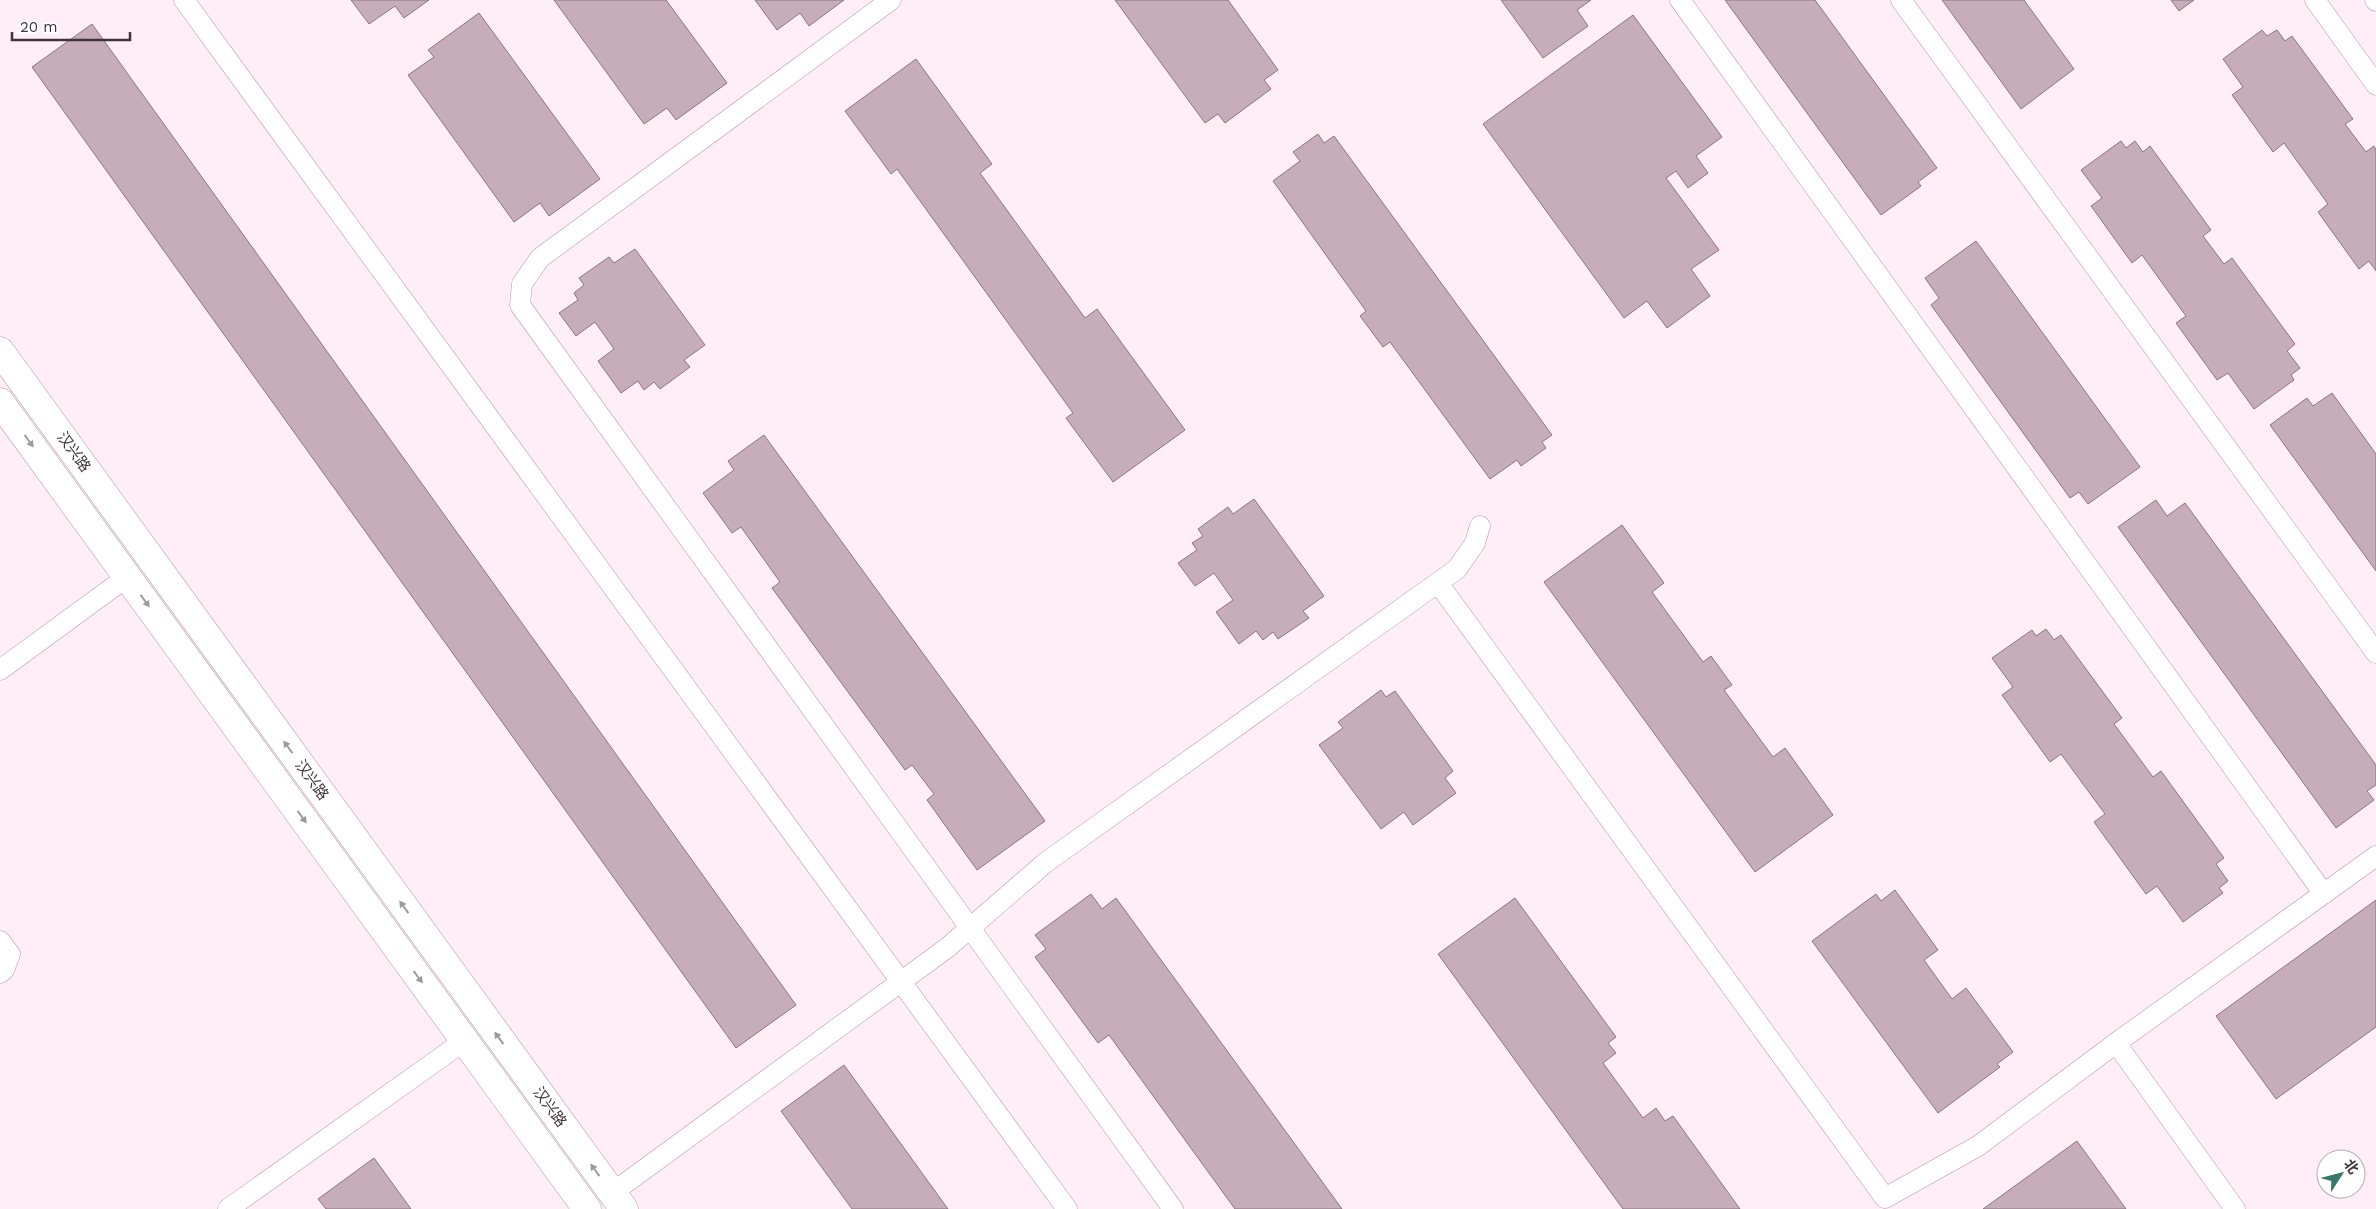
<svg xmlns="http://www.w3.org/2000/svg" width="2376" height="1209" viewBox="0 0 2376 1209" font-family="'Work Sans','Noto Sans SC',sans-serif">
  <style>
    .building { fill: #c7adba; stroke: #8c7480 }
    .lines { fill: none; stroke-linecap: round; stroke-linejoin: round }
    .lane-casing { stroke: #b299a5; stroke-width: 21 }
    .secondary-casing { stroke: #b299a5; stroke-width: 29 }
    .lane { stroke: #fff; stroke-width: 20 }
    .secondary { stroke: #fff; stroke-width: 28 }
    .oneway { fill: #9e9a9c }
    .labels { text-anchor: middle; dominant-baseline: central; stroke-width: 5; stroke-linejoin: round; paint-order: stroke }
    .street-label { font-size: 15px; fill: #3e3439; stroke: #fff }
  </style>
  <rect width="100%" height="100%" fill="#ffeef6"/>
  <!-- building -->
  <path class="building" d="M 351,0 L 429,0 L 404,18 L 395,6 L 369,24 Z
    M 554,0 L 666,0 L 727,83 L 676,120 L 667,108 L 644,124 Z
    M 755,0 L 844,0 L 809,26 L 800,13 L 777,30 Z
    M 1115,0 L 1228,0 L 1278,70 L 1264,80 L 1271,89 L 1225,123 L 1218,114 L 1205,123 Z
    M 1501,0 L 1591,0 L 1577,10 L 1588,26 L 1543,58 Z
    M 1725,0 L 1815,0 L 1937,168 L 1918,182 L 1921,186 L 1881,215 Z
    M 1942,0 L 2024,0 L 2074,69 L 2021,109 Z
    M 2171,0 L 2194,0 L 2179,11 Z
    M 479,13 L 600,179 L 549,216 L 540,203 L 514,222 L 408,75 L 434,57 L 428,50 Z
    M 1633,15 L 1722,137 L 1696,156 L 1708,173 L 1688,188 L 1676,171 L 1666,178 L 1719,250 L 1691,269 L 1710,296 L 1667,328 L 1647,301 L 1624,318 L 1483,124 Z
    M 92,24 L 796,1005 L 736,1048 L 32,67 Z
    M 2262,30 L 2267,36 L 2277,30 L 2285,41 L 2292,36 L 2353,119 L 2345,124 L 2366,152 L 2374,146 L 2376,150 L 2376,271 L 2369,261 L 2359,269 L 2318,212 L 2328,204 L 2284,143 L 2273,152 L 2232,95 L 2243,87 L 2223,59 Z
    M 916,59 L 992,164 L 980,173 L 1085,318 L 1097,309 L 1185,430 L 1113,482 L 1066,418 L 1073,413 L 897,169 L 891,174 L 845,111 Z
    M 1318,134 L 1324,143 L 1334,136 L 1552,435 L 1542,442 L 1546,448 L 1521,466 L 1517,460 L 1490,479 L 1390,342 L 1383,347 L 1360,316 L 1366,311 L 1273,181 L 1300,161 L 1293,152 Z
    M 2121,141 L 2126,148 L 2135,141 L 2143,152 L 2150,146 L 2211,230 L 2203,236 L 2224,264 L 2232,258 L 2295,344 L 2287,351 L 2300,368 L 2291,375 L 2294,380 L 2254,409 L 2228,373 L 2217,380 L 2176,323 L 2186,316 L 2142,255 L 2132,263 L 2091,206 L 2102,198 L 2081,170 Z
    M 1976,241 L 2140,467 L 2088,504 L 2079,492 L 2070,498 L 1931,305 L 1939,298 L 1925,278 Z
    M 635,249 L 705,345 L 684,360 L 690,367 L 660,389 L 654,382 L 644,390 L 638,381 L 621,393 L 598,361 L 614,349 L 595,322 L 576,336 L 559,313 L 578,300 L 574,293 L 584,285 L 579,278 L 609,257 L 614,263 Z
    M 2332,393 L 2376,454 L 2376,571 L 2270,425 L 2307,398 L 2313,406 Z
    M 764,435 L 1045,821 L 977,870 L 927,800 L 934,794 L 912,765 L 905,770 L 772,588 L 780,582 L 741,527 L 732,533 L 703,493 L 734,470 L 728,461 Z
    M 1254,499 L 1324,596 L 1303,611 L 1309,618 L 1278,639 L 1273,632 L 1263,640 L 1256,631 L 1239,644 L 1216,612 L 1233,600 L 1214,573 L 1195,586 L 1178,563 L 1197,550 L 1192,543 L 1203,536 L 1198,529 L 1228,507 L 1233,514 Z
    M 2156,500 L 2167,516 L 2185,503 L 2376,765 L 2376,785 L 2367,791 L 2374,800 L 2336,828 L 2118,527 Z
    M 1622,525 L 1664,583 L 1652,592 L 1703,662 L 1711,656 L 1732,685 L 1724,690 L 1773,757 L 1785,748 L 1833,815 L 1755,872 L 1544,582 Z
    M 2046,629 L 2054,640 L 2061,635 L 2122,718 L 2114,724 L 2153,777 L 2161,771 L 2224,858 L 2216,864 L 2228,881 L 2219,888 L 2223,893 L 2183,922 L 2157,886 L 2146,894 L 2094,822 L 2105,814 L 2061,754 L 2050,762 L 2002,695 L 2013,687 L 1992,658 L 2032,630 L 2036,636 Z
    M 1381,690 L 1386,697 L 1395,691 L 1453,771 L 1445,778 L 1456,793 L 1413,825 L 1404,812 L 1381,829 L 1319,745 L 1343,728 L 1338,722 Z
    M 1895,890 L 1938,950 L 1924,960 L 1952,999 L 1966,988 L 2013,1052 L 1997,1064 L 2000,1067 L 1938,1113 L 1812,941 L 1876,894 L 1881,901 Z
    M 1091,894 L 1102,909 L 1116,898 L 1342,1209 L 1235,1209 L 1109,1035 L 1098,1043 L 1035,957 L 1046,949 L 1035,935 Z
    M 1515,898 L 1616,1037 L 1608,1043 L 1616,1053 L 1603,1063 L 1643,1118 L 1656,1108 L 1665,1121 L 1673,1116 L 1740,1209 L 1623,1209 L 1438,954 Z
    M 2376,900 L 2376,1027 L 2276,1099 L 2216,1016 Z
    M 844,1065 L 948,1209 L 852,1209 L 781,1111 Z
    M 2077,1141 L 2126,1209 L 1983,1209 Z
    M 374,1158 L 411,1209 L 326,1209 L 318,1199 Z"/>
  <g class="lines">
    <!-- lane casing -->
    <g class="lane-casing">
      <path id="lane" d="M 184,0 L 1067,1209
        M 891,0 L 540,258 L 522,284 L 520,305 L 1173,1209
        M 1680,0 L 2324,894
        M 1901,0 L 2376,653
        M 2315,0 L 2376,85
        M 2375,0 L 2376,1
        M 1438,583 L 1885,1198 L 1978,1146 L 2116,1043 L 2376,856
        M 0,670 L 127,577
        M 0,941 L 10,954 L 4,970 L 0,973
        M 2116,1043 L 2235,1209
        M 612,1193 L 947,948 L 1045,863 L 1457,569 L 1475,543 L 1480,526
        M 228,1209 L 464,1041"/>
    </g>
    <!-- secondary casing -->
    <g class="secondary-casing">
      <path id="secondary" d="M 0,351 L 624,1209
        M 0,402 L 587,1209"/>
    </g>
    <!-- lane -->
    <use href="#lane" class="lane"/>
    <!-- secondary -->
    <use href="#secondary" class="secondary"/>
  </g>
  <!-- one-way arrows -->
  <defs><path id="oneway-solid" d="M-6-.8H1V-3.2L6.5 0L1 3.2V.8H-6Z" transform="scale(1.25)"/></defs>
  <g class="oneway">
    <use href="#oneway-solid" transform="translate(29 441) rotate(54)"/>
    <use href="#oneway-solid" transform="translate(145 601) rotate(54)"/>
    <use href="#oneway-solid" transform="translate(288 747) rotate(-126)"/>
    <use href="#oneway-solid" transform="translate(302 817) rotate(54)"/>
    <use href="#oneway-solid" transform="translate(404 907) rotate(-126)"/>
    <use href="#oneway-solid" transform="translate(418 977) rotate(54)"/>
    <use href="#oneway-solid" transform="translate(499 1038) rotate(-126)"/>
    <use href="#oneway-solid" transform="translate(595 1170) rotate(-126)"/>
  </g>
  <g class="labels">
    <!-- street labels -->
    <g class="street-label">
      <text transform="translate(74 452) rotate(54)">汉兴路</text>
      <text transform="translate(312 780) rotate(54)">汉兴路</text>
      <text transform="translate(550 1107) rotate(54)">汉兴路</text>
    </g>
  </g>
  <!-- north arrow -->
  <g transform="translate(2341 1174) rotate(54)"><circle r="24" fill="#ffffff" stroke="#b2aeb0"/>
  <path d="M0-4L9 19L0 12L-9 19Z" fill="#367869"/>
  <text y="-8" font-size="14" font-weight="bold" text-anchor="middle" fill="#3e3439">北</text>
  </g>
  <!-- scale -->
  <path d="M12 32v8h118v-8" fill="none" stroke="#3e3439" stroke-width="2.5"/>
  <text x="20" y="32" font-size="15" fill="#3e3439" stroke="#ffffff" stroke-width="4" paint-order="stroke">20 m</text>
</svg>
